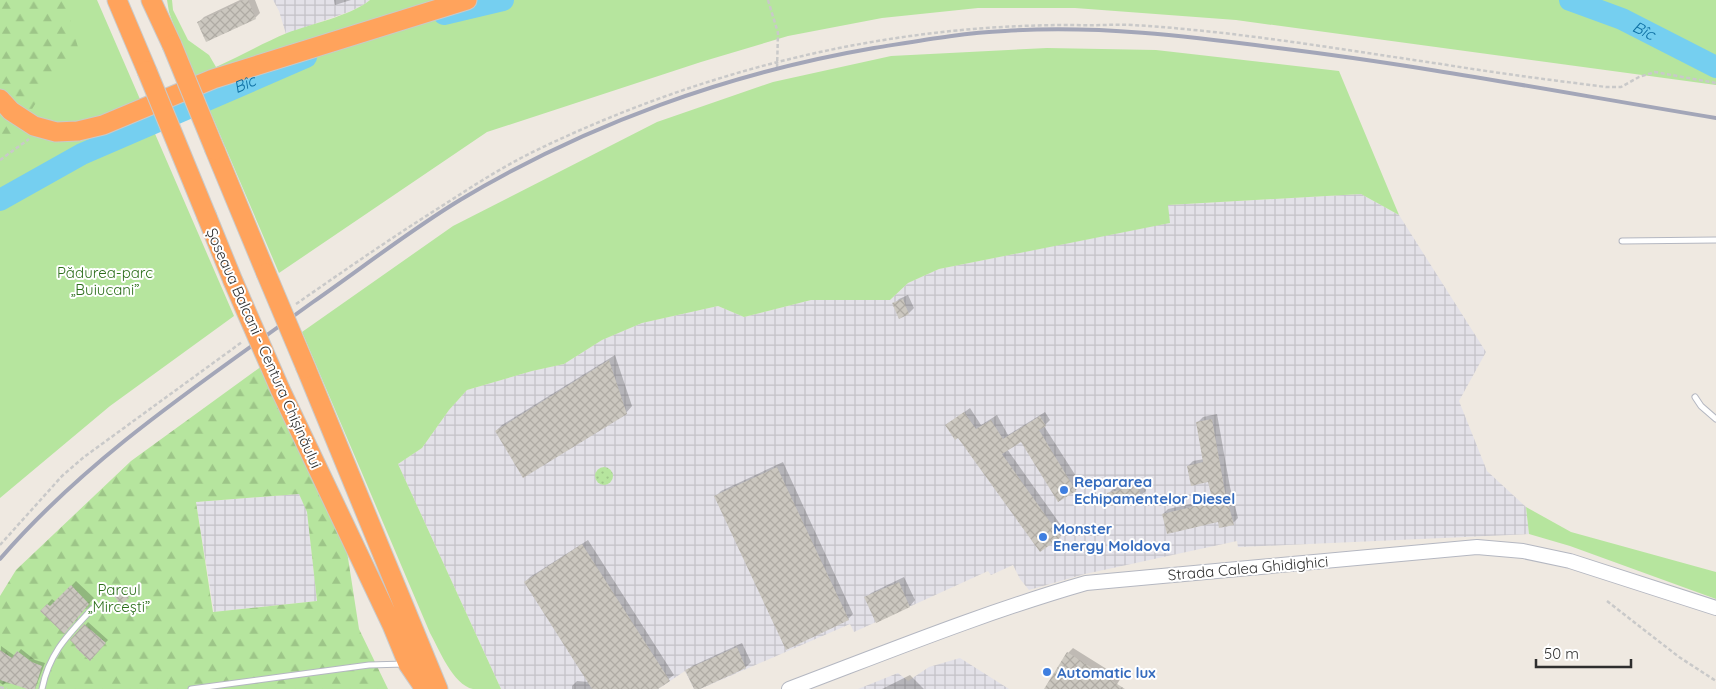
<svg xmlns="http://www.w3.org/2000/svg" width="1716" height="689" viewBox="0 0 1716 689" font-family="Quicksand,sans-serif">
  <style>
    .industrial { fill: url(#industrial-grid) }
    .grass { fill: #b6e59e }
    .forest { fill: url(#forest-firs); fill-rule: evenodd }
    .garden { fill: url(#garden-dots) }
    .shadow { fill: #0003 }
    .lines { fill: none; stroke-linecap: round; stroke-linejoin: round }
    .river { stroke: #75cff0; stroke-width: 22 }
    .building { fill: url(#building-cross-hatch) }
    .lane-casing { stroke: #b4b7c1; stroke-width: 7 }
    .secondary-casing { stroke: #b4b7c1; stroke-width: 16 }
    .highway-casing { stroke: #c9c9c9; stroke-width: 21 }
    .path { stroke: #c9c9c9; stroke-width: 2.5; stroke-dasharray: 4 2.5; stroke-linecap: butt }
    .lane { stroke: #fff; stroke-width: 5 }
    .secondary { stroke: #fff; stroke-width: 14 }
    .highway { stroke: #ffa35c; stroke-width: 19 }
    .rail { stroke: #a3a6b8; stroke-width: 4 }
    .highway-bridge-casing { stroke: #c9c9c9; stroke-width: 21; stroke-linecap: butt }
    .highway-bridge { stroke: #ffa35c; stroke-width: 19 }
    .shop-dot { fill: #3f7fe0; stroke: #fff; stroke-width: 2 }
    .labels { text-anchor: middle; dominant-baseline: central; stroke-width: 4; stroke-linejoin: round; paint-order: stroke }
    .park-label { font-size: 15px; fill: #2c6e1b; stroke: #fff }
    .street-label { font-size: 15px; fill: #2e2e2e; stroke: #fff }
    .shop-label { font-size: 15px; font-weight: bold; fill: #366cbe; stroke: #fff; text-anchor: start }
    .water-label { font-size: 16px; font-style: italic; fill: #0d6fa3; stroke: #fff }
  </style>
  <defs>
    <pattern id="industrial-grid" width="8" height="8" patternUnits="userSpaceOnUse" patternTransform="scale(1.25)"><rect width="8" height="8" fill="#e3e1e8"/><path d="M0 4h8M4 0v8" fill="none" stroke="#c3c1c7"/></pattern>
    <pattern id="forest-firs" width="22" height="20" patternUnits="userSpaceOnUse" patternTransform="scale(1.25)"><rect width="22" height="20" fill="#b6e59e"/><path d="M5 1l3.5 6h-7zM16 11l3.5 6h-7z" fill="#9dc588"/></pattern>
    <pattern id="garden-dots" width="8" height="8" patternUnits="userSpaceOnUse" patternTransform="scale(1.25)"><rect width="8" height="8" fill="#b6e59e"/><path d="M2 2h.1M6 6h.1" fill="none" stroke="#9dc588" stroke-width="1.8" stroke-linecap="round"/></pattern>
    <pattern id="building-cross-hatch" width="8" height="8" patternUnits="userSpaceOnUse" patternTransform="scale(1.25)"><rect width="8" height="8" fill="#cbc7bf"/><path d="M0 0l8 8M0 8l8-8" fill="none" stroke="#afaba4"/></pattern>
  </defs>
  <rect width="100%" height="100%" fill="#efe9e1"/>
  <!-- industrial -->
  <path class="industrial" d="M 273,0 L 370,0 L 363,5 L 351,11 L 286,34 L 279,11 Z
    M 1361,194 L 1399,215 L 1486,352 L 1459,401 L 1487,471 L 1526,507 L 1529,534 L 1262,546 L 1238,547 L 1237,541 L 1085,574 L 1029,590 L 1020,579 L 1013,565 L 991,575 L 988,571 L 854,632 L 850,624 L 700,689 L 694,689 L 685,671 L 658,689 L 501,689 L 398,464 L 422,448 L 449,410 L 467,390 L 532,371 L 564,364 L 602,340 L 642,323 L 718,306 L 744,317 L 811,300 L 890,300 L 908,283 L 939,269 L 1169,223 L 1167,205 Z
    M 299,494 L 307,511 L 317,601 L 214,612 L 196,502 Z
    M 960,658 L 1009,689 L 858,689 L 898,673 L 908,681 L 929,667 Z"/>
  <!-- grass -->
  <path class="grass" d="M 0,0 L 97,0 L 234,316 L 110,406 L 0,498 Z
    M 167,0 L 172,0 L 173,10 L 188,40 L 209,55 L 216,67 C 240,56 263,43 287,33 C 311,24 350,16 370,0 L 1716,0 L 1716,85 L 1236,20 L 1075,8 L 978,8 L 882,18 L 788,36 L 701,62 L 487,132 L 279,273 L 177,34 L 169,12 Z
    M 1047,48 L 1156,50 L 1339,71 L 1399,215 L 1361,194 L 1168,205 L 1170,223 L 939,269 L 908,283 L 890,300 L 811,300 L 744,317 L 718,306 L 642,323 L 602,340 L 564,364 L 532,371 L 467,390 L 449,410 L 422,448 L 398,464 L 501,689 C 492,689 481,689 473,689 C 453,685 439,649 430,633 L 302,332 L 453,226 L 657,122 L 773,82 L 891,56 Z
    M 1526,507 L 1571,532 L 1716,572 L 1716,599 L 1570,546 L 1529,534 Z"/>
  <!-- forest -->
  <path class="forest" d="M 0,0 L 65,0 L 79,51 L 47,85 L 6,151 L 0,154 Z
    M 262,366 L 346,545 L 359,629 L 388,689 L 0,689 L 0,596 L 16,570 L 131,461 ZM 299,494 L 307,512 L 317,601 L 213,612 L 196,502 Z"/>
  <!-- garden -->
  <path class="garden" d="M595 476a9 9 0 1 1 18 0a9 9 0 1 1-18 0Z"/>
  <!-- shadow -->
  <path class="shadow" d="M 240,0 L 255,0 L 260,13 L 255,18 L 199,22 L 204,17 Z
    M 334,0 L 351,0 L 335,5 Z
    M 908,295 L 914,308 L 909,313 L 894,304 L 899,299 Z
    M 615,355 L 632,406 L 626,413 L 496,431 L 502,425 Z
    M 970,408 L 981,425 L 997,415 L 1008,435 L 1045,412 L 1050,420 L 1044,426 L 1081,484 L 1076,490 L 1058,500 L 1021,440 L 1007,449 L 1065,531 L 1060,536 L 947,425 Z
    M 1217,414 L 1230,487 L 1238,518 L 1233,523 L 1163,514 L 1168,509 L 1213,499 L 1208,481 L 1188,466 L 1193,461 L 1204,459 L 1198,422 L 1203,417 Z
    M 783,462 L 853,614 L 848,619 L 716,496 L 721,491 Z
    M 1143,481 L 1146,491 L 1140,496 L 1108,494 L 1114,488 Z
    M 588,540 L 674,675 L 655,689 L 572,689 L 572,686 L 577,681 L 589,682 L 525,582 L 530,577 Z
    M 904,577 L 915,600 L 910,606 L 877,621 L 866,598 L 871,593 Z
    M 76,581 L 94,598 L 69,627 L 41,611 L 52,599 L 56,602 Z
    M 122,587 L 129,596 L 121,603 L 114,594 Z
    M 88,622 L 108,640 L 90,659 L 72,640 Z
    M 742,643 L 751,662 L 746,667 L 695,689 L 687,671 L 692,666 Z
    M 1,646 L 15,656 L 21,649 L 35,660 L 45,663 L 35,689 L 7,681 L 3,685 L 0,683 Z
    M 1073,648 L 1121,678 L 1114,689 L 1045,689 L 1068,653 Z
    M 910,675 L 924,689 L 882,689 Z"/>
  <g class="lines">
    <!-- river -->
    <g class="river">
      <path id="s1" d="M 1570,0 L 1622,19 L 1716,67"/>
      <path d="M 444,14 L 503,0"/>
      <path id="s2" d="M 0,200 L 82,154 L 306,57"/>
    </g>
  </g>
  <!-- building -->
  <path class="building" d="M 244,0 L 248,0 L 256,19 L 206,42 L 197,22 Z
    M 903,299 L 909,314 L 899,319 L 892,303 Z
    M 609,360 L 627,414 L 523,478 L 495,431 Z
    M 964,412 L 976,429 L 991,420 L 1003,439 L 1040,416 L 1046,426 L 1039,430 L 1076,491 L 1058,502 L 1021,442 L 1002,454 L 1061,537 L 1040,552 L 958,438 L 955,440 L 945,425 Z
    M 1212,419 L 1225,492 L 1234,525 L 1219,528 L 1218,522 L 1167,534 L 1162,514 L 1213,502 L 1208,482 L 1191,486 L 1187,466 L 1203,462 L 1196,422 Z
    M 777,467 L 849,620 L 786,650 L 714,496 Z
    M 1138,485 L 1141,497 L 1110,506 L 1107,493 Z
    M 582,544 L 670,681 L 658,689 L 592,689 L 524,582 Z
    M 899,582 L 910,607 L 876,623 L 864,597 Z
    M 71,585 L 89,604 L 64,634 L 40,611 L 47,604 L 50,606 Z
    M 120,587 L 129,598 L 121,605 L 112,594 Z
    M 84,624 L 106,643 L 90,661 L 75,647 L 76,646 L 70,640 Z
    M 737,647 L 746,668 L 700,689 L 694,689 L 685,670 Z
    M 0,650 L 12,658 L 17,651 L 32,662 L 42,666 L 35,689 L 27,689 L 0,680 Z
    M 1067,652 L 1125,689 L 1044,689 Z"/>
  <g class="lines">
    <!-- lane casing -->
    <g class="lane-casing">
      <path id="lane" d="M 1622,241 L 1716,240
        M 1695,397 L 1701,406 L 1716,419
        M 42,689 C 49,653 68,635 92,609
        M 191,689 L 369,665 L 405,664"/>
    </g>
    <!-- secondary casing -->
    <g class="secondary-casing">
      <path id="secondary" d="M 789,689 C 887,652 985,612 1086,583 L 1477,547 L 1523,551 L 1570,561 L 1716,608"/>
    </g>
    <!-- highway casing -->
    <g class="highway-casing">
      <path id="highway" d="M 117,0 L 147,71
        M 151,0 L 172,45
        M 0,99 L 11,111 L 34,126 L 56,132 L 78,131 L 103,125 L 213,79 L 467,0
        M 215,150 L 266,273
        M 207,217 L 233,281
        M 306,368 L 438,689
        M 280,389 L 392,625 L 408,664 L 425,689"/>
    </g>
    <!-- path -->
    <path class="path" d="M 768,0 L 778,33 L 777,69
      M 0,160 L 29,139
      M 296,304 C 345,270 394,236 445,204 C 476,184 507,164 541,148 C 709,68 890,24 1076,25 C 1095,26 1113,24 1132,25 C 1235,31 1338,49 1441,64 C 1496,73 1551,80 1606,87 L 1621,87 L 1639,77 L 1655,72 L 1716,83
      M 0,545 L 62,476 L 84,457 L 242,342
      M 1607,601 L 1679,657 L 1716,681
      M 0,687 L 7,689"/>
    <!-- lane -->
    <use href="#lane" class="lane"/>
    <!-- secondary -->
    <use href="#secondary" class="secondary"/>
    <!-- highway -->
    <use href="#highway" class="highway"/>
    <!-- rail -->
    <path class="rail" d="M 0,559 C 89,456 204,381 313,302 C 362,268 409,231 460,200 C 587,124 729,73 874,48 C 918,41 961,33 1005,31 C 1097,25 1188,36 1278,48 C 1425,66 1570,94 1716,118"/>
    <!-- highway-bridge casing -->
    <g class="highway-bridge-casing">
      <path id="highway-bridge" d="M 172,45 L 215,150
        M 147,71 L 207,217
        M 266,273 L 306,368
        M 233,281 L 280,389"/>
    </g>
    <!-- highway-bridge -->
    <use href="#highway-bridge" class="highway-bridge"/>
  </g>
  <!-- markers -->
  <g class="shop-dot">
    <circle cx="1064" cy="490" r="5"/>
    <circle cx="1043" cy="537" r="5"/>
    <circle cx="1047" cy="672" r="5"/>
  </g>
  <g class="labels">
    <!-- park labels -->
    <g class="park-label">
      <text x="105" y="272">Pădurea-parc<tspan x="105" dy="17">„Buiucani”</tspan></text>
      <text x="119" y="589">Parcul<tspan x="119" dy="17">„Mircești”</tspan></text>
    </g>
    <!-- street labels -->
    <g class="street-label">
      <text transform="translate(264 348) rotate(66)">Șoseaua Balcani - Centura Chișinăului</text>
      <text transform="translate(1248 568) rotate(-5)">Strada Calea Ghidighici</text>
    </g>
    <!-- shop labels -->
    <g class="shop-label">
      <text x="1074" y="481">Repararea<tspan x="1074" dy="17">Echipamentelor Diesel</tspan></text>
      <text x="1053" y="528">Monster<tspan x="1053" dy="17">Energy Moldova</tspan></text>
      <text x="1057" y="672">Automatic lux</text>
    </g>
    <!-- water labels -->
    <g class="water-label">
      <text stroke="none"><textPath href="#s1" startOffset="80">Bîc</textPath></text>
      <text stroke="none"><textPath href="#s2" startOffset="271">Bîc</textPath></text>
    </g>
  </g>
  <!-- scale -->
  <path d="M1536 659v8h95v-8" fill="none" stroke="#2e2e2e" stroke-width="2.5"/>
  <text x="1544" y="659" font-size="15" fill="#2e2e2e" stroke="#ffffff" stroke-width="4" paint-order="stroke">50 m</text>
</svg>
